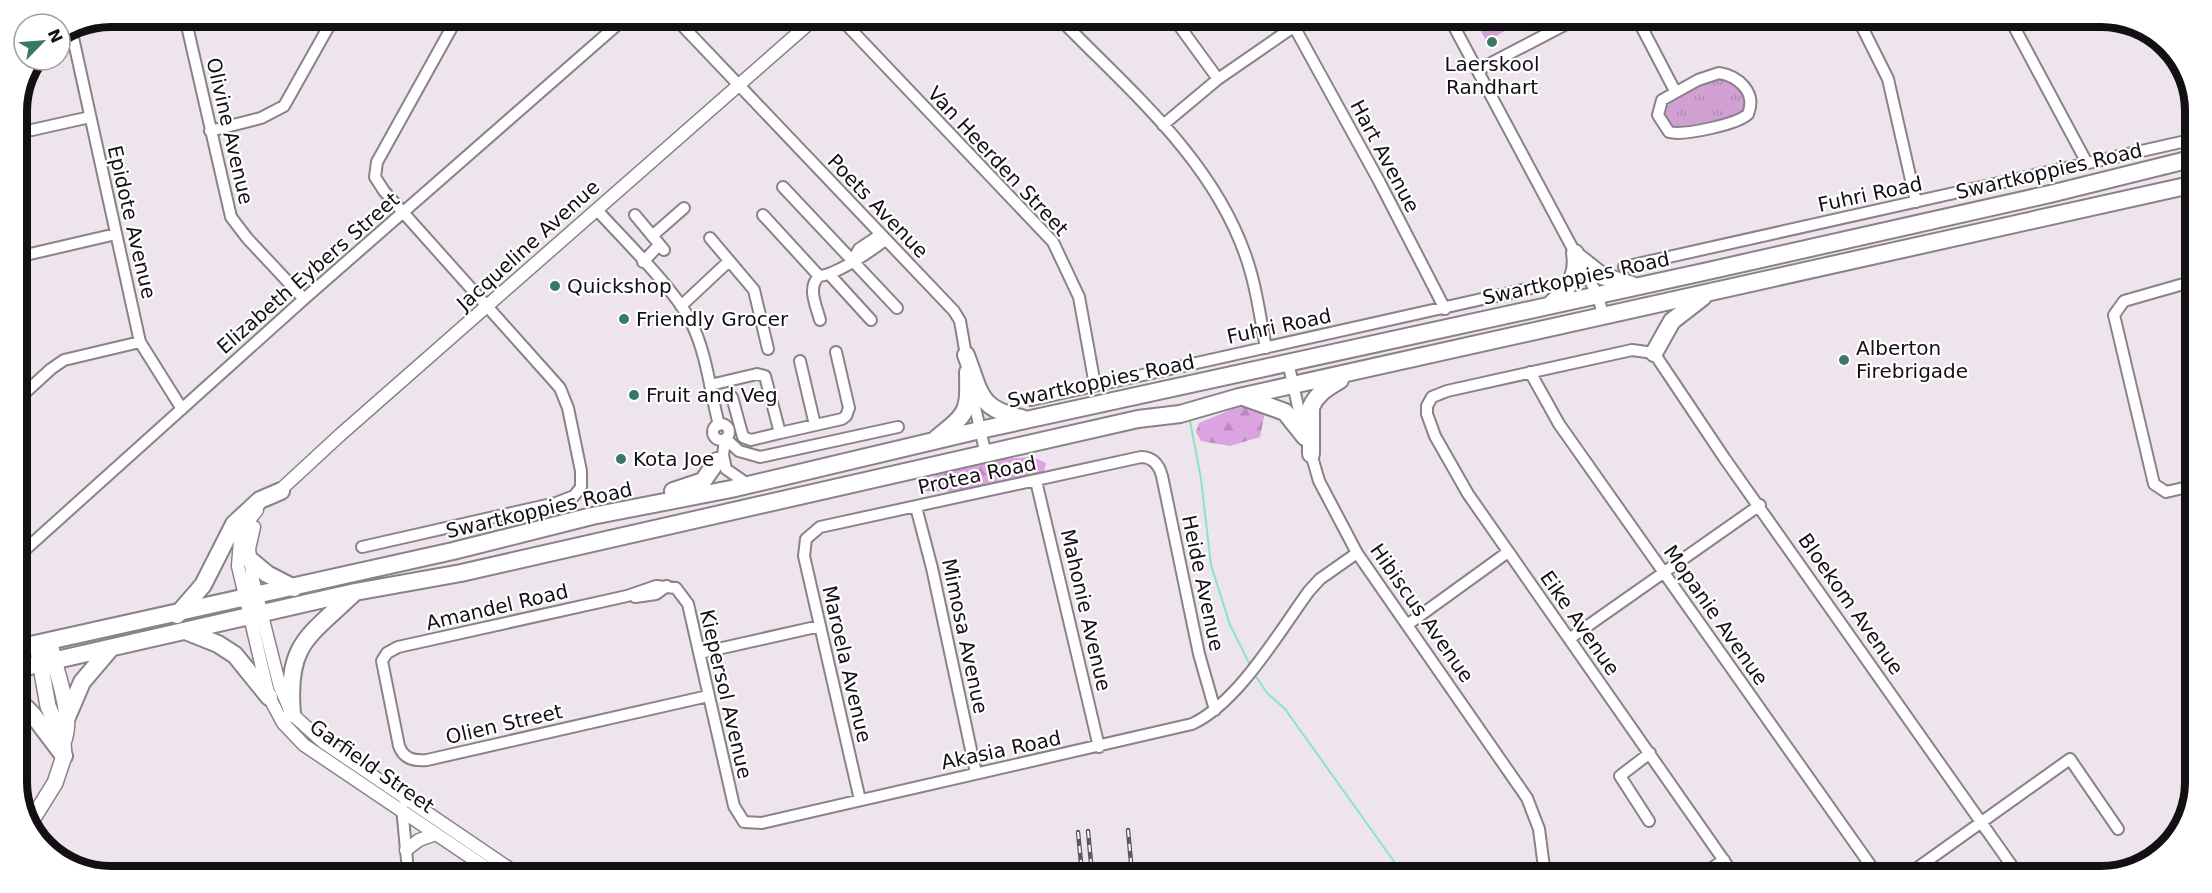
<svg xmlns="http://www.w3.org/2000/svg" width="2212" height="893" viewBox="0 0 2212 893" font-family="'DejaVu Sans',sans-serif">
  <style>
    .grass { fill: #d1a1d4 }
    .forest { fill: url(#forest-firs) }
    .park { fill: url(#park-tufts) }
    .lines { fill: none; stroke-linecap: round; stroke-linejoin: round }
    .stream { stroke: #88e6c4; stroke-width: 2 }
    .minor-casing { stroke: #8a818a; stroke-width: 14 }
    .tertiary-casing { stroke: #8a818a; stroke-width: 15 }
    .secondary-casing { stroke: #8a818a; stroke-width: 18 }
    .primary-casing { stroke: #8a818a; stroke-width: 20 }
    .minor { stroke: #fff; stroke-width: 10 }
    .tertiary { stroke: #fff; stroke-width: 12 }
    .secondary { stroke: #fff; stroke-width: 15 }
    .primary { stroke: #fff; stroke-width: 16 }
    .rail-casing { stroke: #5e595e; stroke-width: 4.5 }
    .rail { stroke: #fff; stroke-width: 2; stroke-dasharray: 7; stroke-linecap: butt }
    .poi-dot { fill: #3b7863; stroke: #fff; stroke-width: 2 }
    .labels { text-anchor: middle; dominant-baseline: central; stroke-width: 4.5; stroke-linejoin: round; paint-order: stroke }
    .poi-label { font-size: 20px; fill: #131013; stroke: #fff; text-anchor: start }
    .street-label { font-size: 20px; fill: #131013; stroke: #fff }
    .rim { fill: none; stroke: #131013; stroke-width: 8 }
  </style>
  <defs>
    <pattern id="forest-firs" width="22" height="20" patternUnits="userSpaceOnUse" patternTransform="scale(1.5)"><rect width="22" height="20" fill="#dba3df"/><path d="M5 1l3.5 6h-7zM16 11l3.5 6h-7z" fill="#bb8bbe"/></pattern>
    <pattern id="park-tufts" width="24" height="20" patternUnits="userSpaceOnUse" patternTransform="scale(1.5)"><rect width="24" height="20" fill="#d1a1d4"/><path d="M3 7l-1-3M5 7V3M7 7l1-3M15 17l-1-3M17 17v-4M19 17l1-3" fill="none" stroke="#b38ab5"/></pattern>
  </defs>
  <rect width="100%" height="100%" fill="#eee4ee"/>
  <!-- grass -->
  <path class="grass" d="M 1475,21 L 1520,21 L 1487,42 Z"/>
  <!-- forest -->
  <path class="forest" d="M 1240,406 L 1265,412 L 1260,437 L 1230,446 L 1201,441 L 1196,432 L 1199,423 Z
    M 1033,457 L 1046,463 L 1042,478 L 971,492 L 923,491 L 938,472 L 997,459 Z"/>
  <!-- park -->
  <path class="park" d="M 1720,78 C 1735,82 1742,90 1745,106 L 1741,114 L 1686,127 C 1674,129 1667,124 1663,112 C 1672,95 1702,83 1720,78 Z"/>
  <g class="lines">
    <!-- stream -->
    <path class="stream" d="M 1190,421 L 1201,479 L 1211,565 L 1230,625 L 1251,667
      M 1255,675 L 1267,693 L 1285,709 L 1403,874"/>
    <!-- minor casing -->
    <g class="minor-casing">
      <path id="minor" d="M 185,17 L 231,217 L 247,238 L 304,299
        M 675,18 L 954,311 L 960,321 L 967,361
        M 841,19 L 1053,242 L 1079,297 L 1095,385
        M 1061,20 C 1130,91 1211,158 1245,254 C 1256,284 1260,317 1266,348
        M 1175,20 L 1218,79
        M 1291,21 L 1379,181 L 1445,309
        M 1451,21 L 1597,294 L 1604,317
        M 1639,22 L 1675,91
        M 1860,23 L 1888,79 L 1916,202
        M 2012,23 L 2087,163
        M 72,33 L 140,342 L 182,409
        M 1478,70 L 1570,22
        M 1719,73 C 1738,76 1757,92 1748,114 C 1738,124 1684,136 1669,132 L 1658,115 L 1662,100 L 1698,80 Z
        M 1163,125 L 1218,79 L 1302,21
        M 17,130 L 32,130 L 90,117
        M 210,131 L 261,118 L 284,106 L 334,17
        M 783,187 L 897,308
        M 597,210 C 624,240 674,288 691,322 C 707,354 710,391 719,425
        M 635,215 L 664,250
        M 763,215 L 819,276 C 836,275 871,251 885,240
        M 652,236 L 684,208
        M 710,238 L 754,290 L 768,349
        M 17,257 L 116,234
        M 854,258 L 859,249 L 880,235
        M 643,262 L 659,245
        M 1624,267 L 2195,139
        M 830,275 L 871,320
        M 819,276 C 807,288 816,305 820,320
        M 681,306 L 729,261
        M 800,361 L 815,425
        M 1288,362 L 1303,429
        M 1530,372 L 1559,424 L 1878,876
        M 710,385 L 757,374 L 765,376 L 780,433 L 842,419 L 846,416 L 849,408 L 836,352
        M 972,394 L 986,455
        M 732,397 L 743,437 L 751,440 L 780,433
        M 17,400 L 51,369 L 64,360 L 140,342
        M 1031,400 L 1536,287
        M713 432a8 8 0 1 1 16 0a8 8 0 1 1-16 0Z
        M 726,439 L 739,451 L 760,457 L 898,427
        M 725,440 L 723,455 L 726,469 L 749,485
        M 1310,450 L 1319,481 L 1357,553 L 1527,798 L 1539,829 L 1545,875
        M 1036,481 L 1099,747
        M 2192,486 L 2166,492 L 2154,484 L 2114,315 L 2124,301 L 2194,281
        M 916,507 L 932,568 L 976,773
        M 362,547 L 556,503 L 574,496 L 581,487 L 581,471 L 568,408 L 560,388 L 384,191 L 375,177 L 377,162 L 457,18
        M 17,557 L 304,299 L 625,18
        M 635,597 L 656,594 L 667,586
        M 1407,625 L 1508,552
        M 1569,639 L 1760,505
        M 700,653 L 820,626
        M 708,696 L 427,760 C 413,761 404,759 399,746 L 382,661 L 387,653 L 398,647 L 627,596 L 656,586 L 676,588 L 688,604 L 734,806 L 744,822 L 762,823 L 1192,724 C 1238,703 1279,632 1309,591 L 1320,579 L 1357,553
        M 860,800 L 804,556 L 806,539 L 820,527 L 1141,457 C 1153,457 1159,465 1162,476 L 1199,654 L 1215,710
        M 402,807 L 408,871
        M 1649,821 L 1620,776 L 1650,753
        M 1701,875 L 1724,860
        M 1734,875 L 1468,494 L 1435,436 L 1427,414 L 1427,406 L 1432,397 L 1447,391 L 1632,350 L 1654,353 L 1725,459 L 2019,876
        M 1906,876 L 2070,759 L 2118,829"/>
    </g>
    <!-- tertiary casing -->
    <g class="tertiary-casing">
      <path id="tertiary" d="M 275,495 L 340,435 L 814,19
        M 257,510 L 247,523 L 240,540 L 238,566 L 269,697 L 283,723 L 304,745 L 491,871
        M 254,527 L 249,549 L 253,580 L 280,687 L 292,714 L 323,742 L 513,871
        M 406,850 L 419,840 L 436,834"/>
    </g>
    <!-- secondary casing -->
    <g class="secondary-casing">
      <path id="secondary" d="M 50,642 C 55,674 75,712 63,743
        M 30,823 L 55,783 L 64,756 L 63,743 L 48,706 L 37,645"/>
    </g>
    <!-- primary casing -->
    <g class="primary-casing">
      <path id="primary" d="M 1578,257 L 1602,276 L 1632,285
        M 1550,305 C 1567,289 1579,278 1575,253
        M 1654,353 L 1672,321 L 1703,297
        M 966,355 C 981,394 978,409 1022,418
        M 1246,398 L 1285,412 L 1305,437
        M 937,438 C 968,413 969,412 968,372
        M 1311,454 L 1311,407 C 1317,393 1327,388 1340,380
        M 673,491 L 703,481 L 717,461
        M 249,559 L 267,574 L 294,588
        M 177,615 L 203,585 L 234,524 L 260,500 L 281,491
        M 188,632 L 218,644 L 235,655 L 269,697
        M 17,648 L 453,551 L 592,516 L 731,489 L 980,430 L 1708,271 L 2050,194 L 2195,158
        M 17,669 L 355,592 L 461,573 L 1138,419 L 1180,414 L 1239,397 L 2195,184
        M 17,699 L 33,715 L 64,756
        M 292,714 C 286,644 308,637 354,593
        M 67,717 L 82,682 L 110,649"/>
    </g>
    <!-- minor -->
    <use href="#minor" class="minor"/>
    <!-- tertiary -->
    <use href="#tertiary" class="tertiary"/>
    <!-- secondary -->
    <use href="#secondary" class="secondary"/>
    <!-- primary -->
    <use href="#primary" class="primary"/>
    <!-- rail casing -->
    <g class="rail-casing">
      <path id="rail" d="M 1128,830 L 1132,873
        M 1088,831 L 1092,873
        M 1078,832 L 1082,873"/>
    </g>
    <!-- rail -->
    <use href="#rail" class="rail"/>
  </g>
  <!-- markers -->
  <g class="poi-dot">
    <circle cx="1492" cy="42" r="6"/>
    <circle cx="555" cy="286" r="6"/>
    <circle cx="624" cy="319" r="6"/>
    <circle cx="1844" cy="360" r="6"/>
    <circle cx="634" cy="395" r="6"/>
    <circle cx="621" cy="459" r="6"/>
  </g>
  <g class="labels">
    <!-- poi labels -->
    <g class="poi-label">
      <text x="1492" y="64" text-anchor="middle">Laerskool<tspan x="1492" dy="23">Randhart</tspan></text>
      <text x="567" y="286">Quickshop</text>
      <text x="636" y="319">Friendly Grocer</text>
      <text x="1856" y="348">Alberton<tspan x="1856" dy="23">Firebrigade</tspan></text>
      <text x="646" y="395">Fruit and Veg</text>
      <text x="633" y="459">Kota Joe</text>
    </g>
    <!-- street labels -->
    <g class="street-label">
      <text transform="translate(230 131) rotate(77)">Olivine Avenue</text>
      <text transform="translate(1385 156) rotate(62)">Hart Avenue</text>
      <text transform="translate(998 161) rotate(47)">Van Heerden Street</text>
      <text transform="translate(2049 171) rotate(-13)">Swartkoppies Road</text>
      <text transform="translate(1870 194) rotate(-12)">Fuhri Road</text>
      <text transform="translate(878 206) rotate(46)">Poets Avenue</text>
      <text transform="translate(132 222) rotate(77)">Epidote Avenue</text>
      <text transform="translate(528 245) rotate(-42)">Jacqueline Avenue</text>
      <text transform="translate(308 273) rotate(-41)">Elizabeth Eybers Street</text>
      <text transform="translate(1576 278) rotate(-12)">Swartkoppies Road</text>
      <text transform="translate(1279 326) rotate(-12)">Fuhri Road</text>
      <text transform="translate(1101 381) rotate(-12)">Swartkoppies Road</text>
      <text transform="translate(977 475) rotate(-12)">Protea Road</text>
      <text transform="translate(539 510) rotate(-13)">Swartkoppies Road</text>
      <text transform="translate(1203 583) rotate(78)">Heide Avenue</text>
      <text transform="translate(1851 604) rotate(55)">Bloekom Avenue</text>
      <text transform="translate(497 607) rotate(-13)">Amandel Road</text>
      <text transform="translate(1086 610) rotate(77)">Mahonie Avenue</text>
      <text transform="translate(1422 613) rotate(55)">Hibiscus Avenue</text>
      <text transform="translate(1716 615) rotate(55)">Mopanie Avenue</text>
      <text transform="translate(1580 623) rotate(55)">Eike Avenue</text>
      <text transform="translate(965 636) rotate(78)">Mimosa Avenue</text>
      <text transform="translate(847 664) rotate(77)">Maroela Avenue</text>
      <text transform="translate(726 694) rotate(77)">Kiepersol Avenue</text>
      <text transform="translate(504 724) rotate(-13)">Olien Street</text>
      <text transform="translate(1001 750) rotate(-12)">Akasia Road</text>
      <text transform="translate(372 766) rotate(35)">Garfield Street</text>
    </g>
  </g>
  <!-- crop -->
  <path d="M0 0H2212V893H0ZM111 27H2101A84 84 0 0 1 2185 111V782A84 84 0 0 1 2101 866H111A84 84 0 0 1 27 782V111A84 84 0 0 1 111 27Z" fill="#fff" fill-rule="evenodd"/>
  <path class="rim" d="M111 27H2101A84 84 0 0 1 2185 111V782A84 84 0 0 1 2101 866H111A84 84 0 0 1 27 782V111A84 84 0 0 1 111 27Z"/>
  <!-- north arrow -->
  <g transform="translate(42 42) rotate(65)"><circle r="28" fill="#ffffff" stroke="#a19fa1" stroke-width="1.5"/>
  <path d="M0-4.5L10 22L0 15L-10 22Z" fill="#3b7863"/>
  <text y="-9" font-size="16" font-weight="bold" text-anchor="middle" fill="#131013">N</text>
  </g>
</svg>
